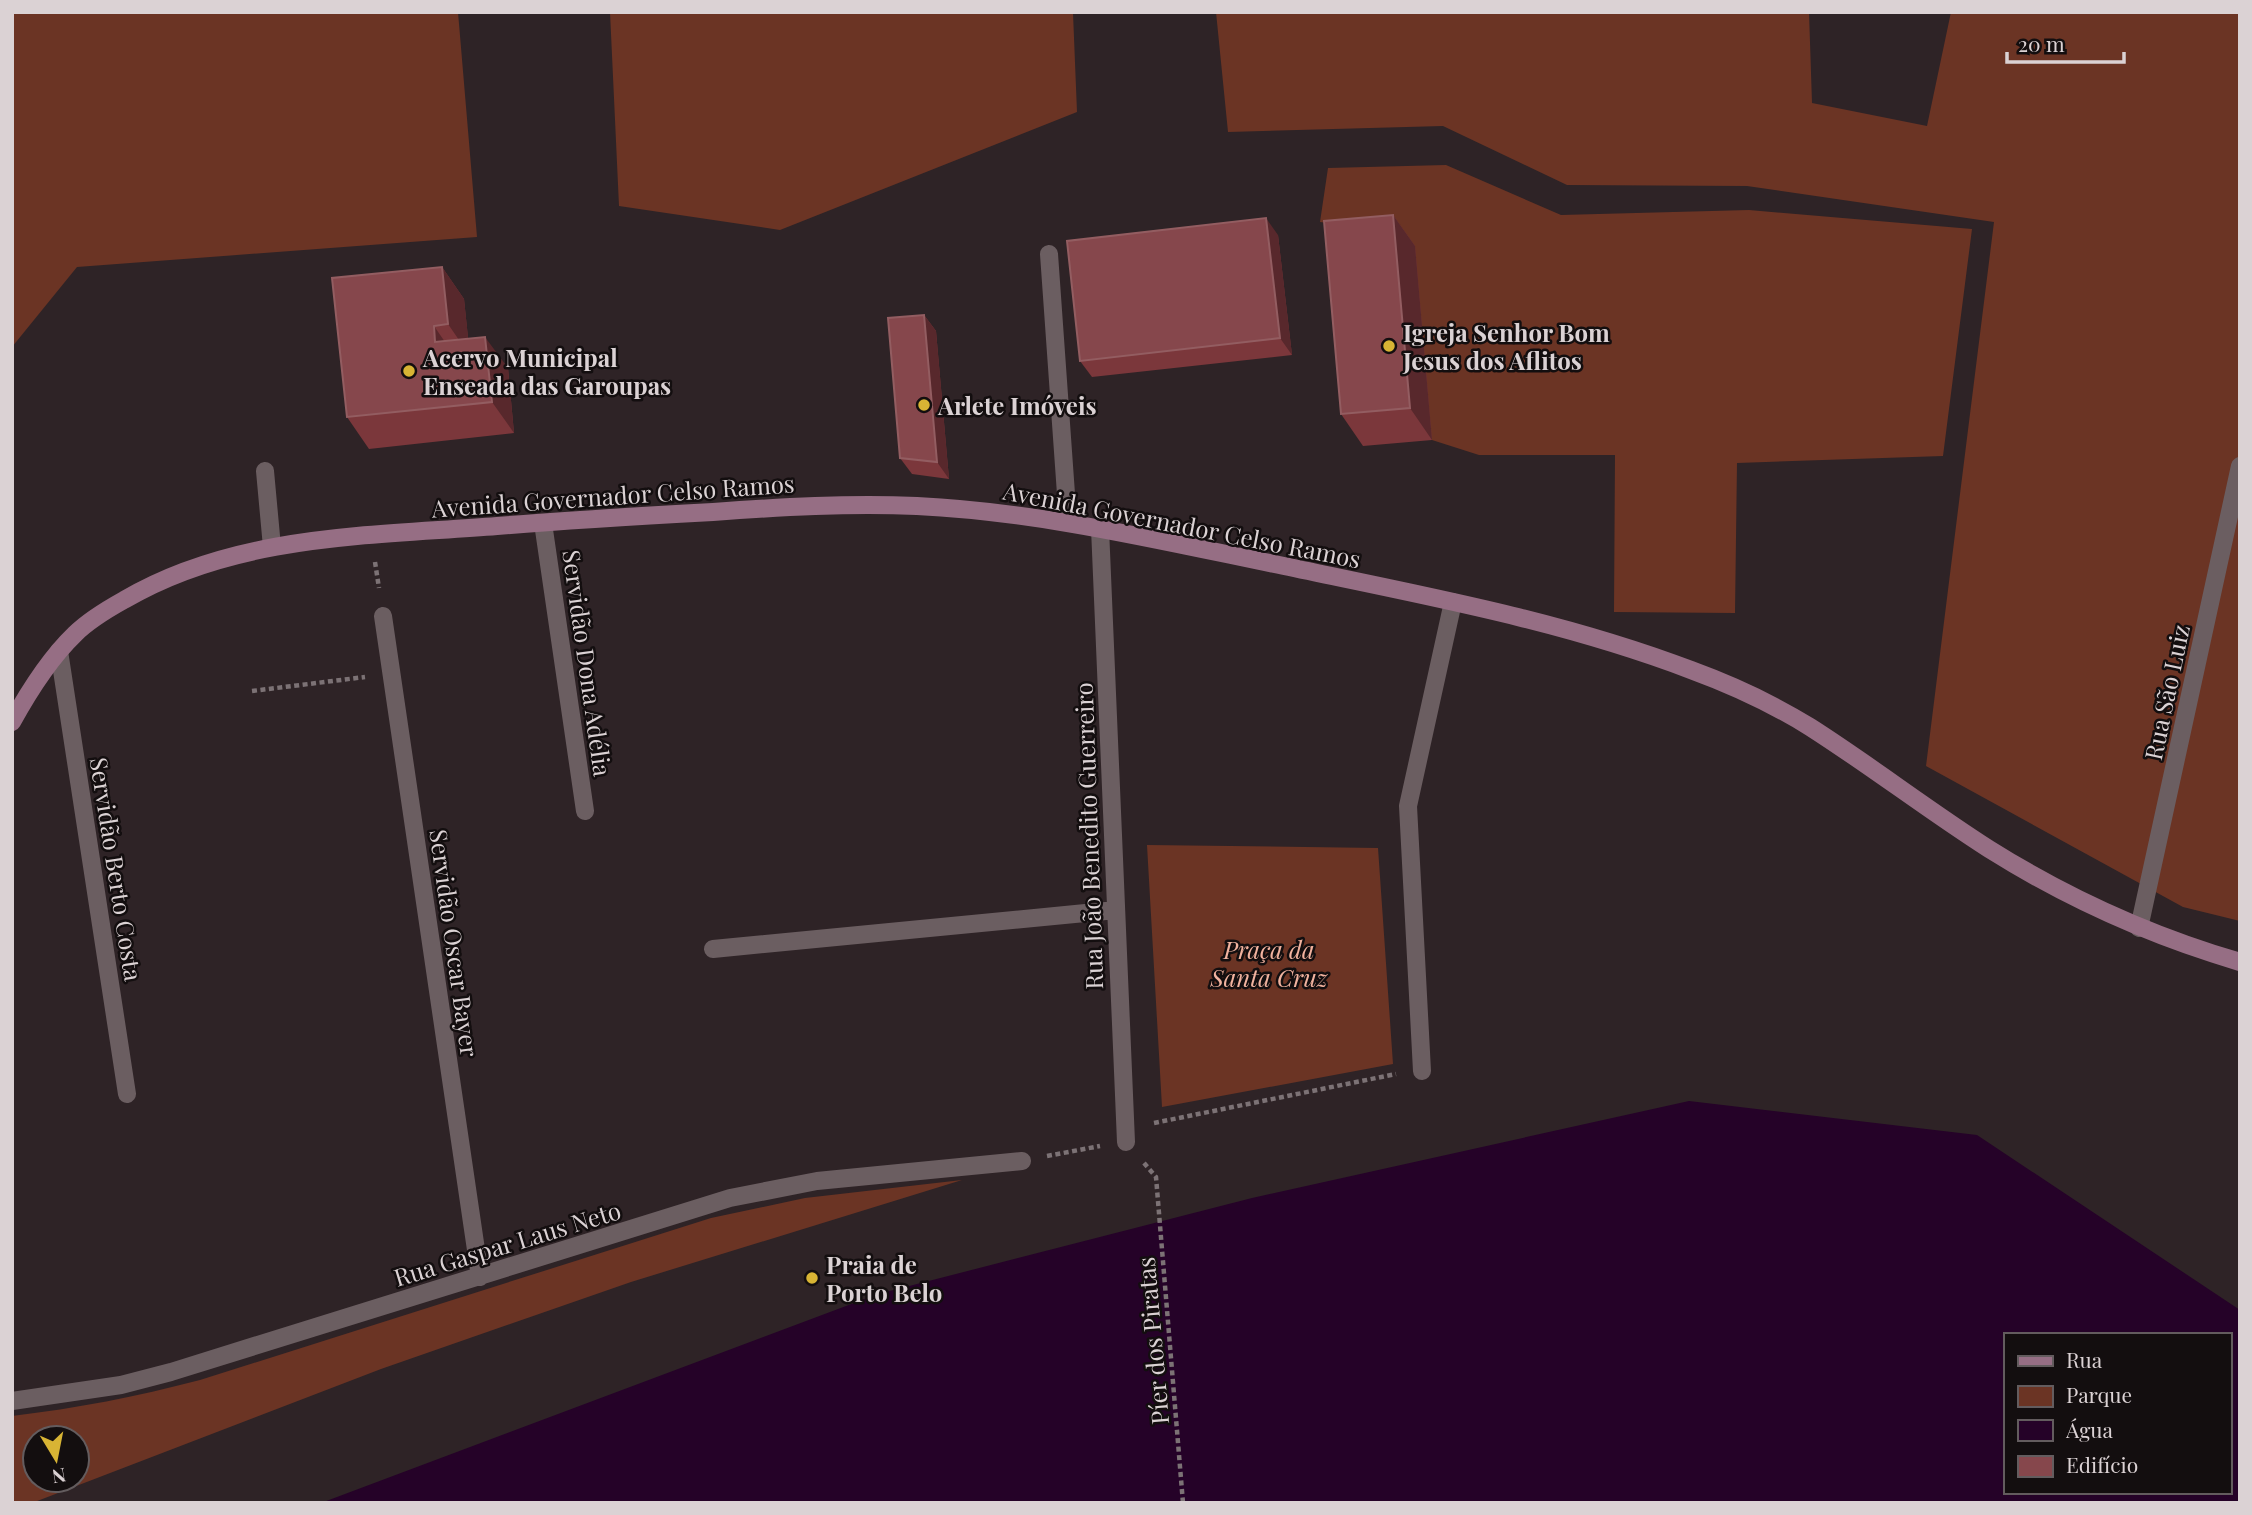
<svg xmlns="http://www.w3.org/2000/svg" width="2252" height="1515" viewBox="0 0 2252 1515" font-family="'Playfair Display',serif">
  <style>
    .green { fill: #6b3424; fill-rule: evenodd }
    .water { fill: #250228; fill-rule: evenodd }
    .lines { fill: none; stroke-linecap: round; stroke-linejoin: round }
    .path { stroke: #7c7275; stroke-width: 4.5; stroke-dasharray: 5 3.5; stroke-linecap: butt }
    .minor { stroke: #6b5e61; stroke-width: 18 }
    .secondary { stroke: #966e84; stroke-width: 18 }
    .wall { fill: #7b373b }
    .shaded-wall { fill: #58282c }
    .building { fill: #86474c; stroke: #935d61; stroke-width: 2 }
    .poi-dot { fill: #d8b434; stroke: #130e0f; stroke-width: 2.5 }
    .labels { text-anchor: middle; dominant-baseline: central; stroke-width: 5; stroke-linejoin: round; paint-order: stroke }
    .poi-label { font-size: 24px; font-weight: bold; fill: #dbd2d4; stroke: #130e0f; text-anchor: start }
    .street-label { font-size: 24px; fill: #dbd2d4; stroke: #130e0f }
    .park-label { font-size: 24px; font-style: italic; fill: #f2b39f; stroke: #130e0f }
  </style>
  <rect width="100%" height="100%" fill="#2e2326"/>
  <!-- green -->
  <path class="green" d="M 12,12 L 458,12 L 477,237 L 77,267 L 12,347 Z
    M 610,12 L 1106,12 L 1073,13 L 1077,112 L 780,230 L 619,206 Z
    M 1216,12 L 1809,12 L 1812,103 L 1927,126 L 1951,12 L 2231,12 L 2240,14 L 2240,921 L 2183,907 L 1926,766 L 1994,222 L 1747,186 L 1567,185 L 1443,126 L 1228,132 Z
    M 1446,165 L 1561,215 L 1749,210 L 1972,229 L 1943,456 L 1737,463 L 1735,613 L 1614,612 L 1615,455 L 1479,455 L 1432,440 L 1346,252 L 1344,225 L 1320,222 L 1328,168 Z
    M 1147,845 L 1378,848 L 1393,1064 L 1162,1107 Z
    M 962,1180 L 631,1282 L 381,1369 L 32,1503 L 12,1503 L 12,1416 C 78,1408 135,1397 200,1380 L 711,1218 L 805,1198 ZM 77,1438 L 77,1480 L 35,1480 L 35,1438 Z"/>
  <!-- water -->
  <path class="water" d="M 1689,1101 L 1977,1135 L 2240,1310 L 2240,1503 L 321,1503 L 878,1294 L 1252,1198 ZM 2005,1335 L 2229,1335 L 2229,1492 L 2005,1492 Z"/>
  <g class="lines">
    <!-- path -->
    <path class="path" d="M 375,562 L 379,588
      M 252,691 L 365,677
      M 1154,1123 L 1396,1074
      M 1047,1156 L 1100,1146
      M 1144,1163 L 1156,1177 L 1183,1503"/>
    <!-- minor -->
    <path class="minor" d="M 1049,254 L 1068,522
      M 265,471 L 272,547
      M 543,523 L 585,811
      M 1100,528 L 1126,1142
      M 383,616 L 480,1277
      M 59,651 L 127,1094
      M 2139,928 L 2240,466
      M 713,949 L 1116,910
      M 1422,1071 L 1408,806 L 1453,602
      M 12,1401 L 121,1385 L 171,1372 L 730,1198 L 817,1181 L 1022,1161"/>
    <!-- secondary -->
    <path class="secondary" d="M 12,722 C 29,691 49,659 75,634 C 89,620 106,610 124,600 C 236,534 371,536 497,526 C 569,520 641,516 713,512 C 781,507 849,503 917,506 C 1041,512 1162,541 1284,566 C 1421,595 1560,620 1691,670 C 1732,685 1773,704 1810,727 C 1871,766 1928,810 1989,849 C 2067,898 2151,936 2240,962"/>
  </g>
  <!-- wall -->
  <path class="wall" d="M 1393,215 L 1415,246 L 1432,440 L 1363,446 L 1341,414 Z
    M 1278,235 L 1292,355 L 1092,377 L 1080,361 Z
    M 442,267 L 464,299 L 468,338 L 508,368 L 514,433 L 369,449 L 347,417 Z
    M 924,315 L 936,331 L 949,479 L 912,474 L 900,458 Z"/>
  <!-- shaded-wall -->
  <path class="shaded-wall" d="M 1393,215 L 1415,246 L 1432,440 L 1410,408 Z
    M 1266,218 L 1278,235 L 1292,355 L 1280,338 Z
    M 442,267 L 464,299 L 470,356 L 448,324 Z
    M 924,315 L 936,331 L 949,479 L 937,462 Z
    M 434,326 L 456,358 L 435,342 Z
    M 485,337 L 508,368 L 514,433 L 492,402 Z"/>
  <!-- building -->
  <path class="building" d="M 1393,215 L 1410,408 L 1341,414 L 1324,221 Z
    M 1266,218 L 1280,338 L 1080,361 L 1067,241 Z
    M 442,267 L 448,324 L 434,326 L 435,342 L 485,337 L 492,402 L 347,417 L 332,278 Z
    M 924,315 L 937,462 L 900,458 L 888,318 Z"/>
  <!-- markers -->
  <g class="poi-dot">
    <circle cx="1389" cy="346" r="7"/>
    <circle cx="409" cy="371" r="7"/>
    <circle cx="924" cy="405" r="7"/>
    <circle cx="812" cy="1278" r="7"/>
  </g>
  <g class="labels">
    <!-- poi labels -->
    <g class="poi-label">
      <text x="1403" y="332">Igreja Senhor Bom<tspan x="1403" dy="28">Jesus dos Aflitos</tspan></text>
      <text x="423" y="357">Acervo Municipal<tspan x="423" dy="28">Enseada das Garoupas</tspan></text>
      <text x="938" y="405">Arlete Imóveis</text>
      <text x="826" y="1264">Praia de<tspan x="826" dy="28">Porto Belo</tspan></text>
    </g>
    <!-- street labels -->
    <g class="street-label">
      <text transform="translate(613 495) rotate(-4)">Avenida Governador Celso Ramos</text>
      <text transform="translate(1182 524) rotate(11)">Avenida Governador Celso Ramos</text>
      <text transform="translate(588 663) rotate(82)">Servidão Dona Adélia</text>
      <text transform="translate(2166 692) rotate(-78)">Rua São Luiz</text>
      <text transform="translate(1088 836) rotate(-92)">Rua João Benedito Guerreiro</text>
      <text transform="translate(117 869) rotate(81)">Servidão Berto Costa</text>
      <text transform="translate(455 943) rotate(82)">Servidão Oscar Bayer</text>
      <text transform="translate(507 1243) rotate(-17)">Rua Gaspar Laus Neto</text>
      <text transform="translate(1152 1341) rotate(-95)">Píer dos Piratas</text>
    </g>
    <!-- park labels -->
    <g class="park-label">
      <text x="1269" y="949">Praça da<tspan x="1269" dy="28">Santa Cruz</tspan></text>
    </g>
  </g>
  <!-- border -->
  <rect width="2252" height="1515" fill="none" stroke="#dbd2d4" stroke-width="28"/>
  <!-- legend -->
  <rect x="2004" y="1333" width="228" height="161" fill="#130e0f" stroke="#635c5e" stroke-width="2"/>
  <rect x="2018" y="1356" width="35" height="10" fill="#966e84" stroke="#635c5e" stroke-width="2"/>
  <text x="2066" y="1368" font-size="21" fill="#dbd2d4">Rua</text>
  <rect x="2018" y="1386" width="35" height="21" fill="#6b3424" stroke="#635c5e" stroke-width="2"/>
  <text x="2066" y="1403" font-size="21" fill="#dbd2d4">Parque</text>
  <rect x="2018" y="1420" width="35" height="21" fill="#250228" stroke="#635c5e" stroke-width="2"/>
  <text x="2066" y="1438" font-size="21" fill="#dbd2d4">Água</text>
  <rect x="2018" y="1456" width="35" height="21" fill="#86474c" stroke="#635c5e" stroke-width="2"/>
  <text x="2066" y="1473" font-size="21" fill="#dbd2d4">Edifício</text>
  <!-- north arrow -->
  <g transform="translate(56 1459) rotate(170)"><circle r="33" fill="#130e0f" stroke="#635c5e" stroke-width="2"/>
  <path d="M0-5L12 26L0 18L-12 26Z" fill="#d8b434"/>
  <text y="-10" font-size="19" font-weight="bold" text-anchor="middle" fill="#dbd2d4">N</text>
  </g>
  <!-- scale -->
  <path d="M2007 52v10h117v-10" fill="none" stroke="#dbd2d4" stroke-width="3.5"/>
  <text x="2018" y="52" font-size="21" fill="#dbd2d4" stroke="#130e0f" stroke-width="5" paint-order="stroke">20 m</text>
</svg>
